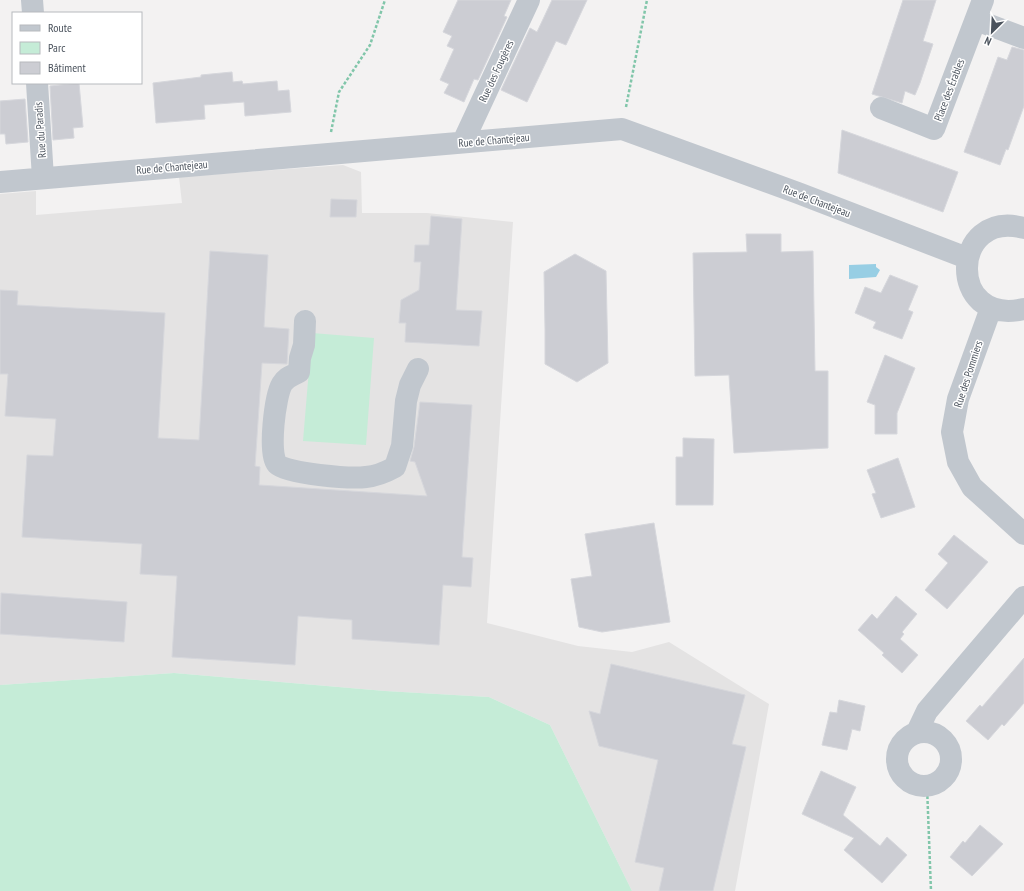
<svg xmlns="http://www.w3.org/2000/svg" width="1024" height="891" viewBox="0 0 1024 891" font-family="'PT Sans Narrow',sans-serif">
  <style>
    .education { fill: #e4e3e3 }
    .green { fill: #c5ecd7 }
    .water { fill: #97cee4 }
    .building { fill: #cccdd3; stroke: #d6d7dc }
    .lines { fill: none; stroke-linecap: round; stroke-linejoin: round }
    .path { stroke: #81c6aa; stroke-width: 2.5; stroke-dasharray: 3 2; stroke-linecap: butt }
    .minor { stroke: #c1c7ce; stroke-width: 22 }
    .labels { text-anchor: middle; dominant-baseline: central; stroke-width: 3; stroke-linejoin: round; paint-order: stroke }
    .street-label { font-size: 11px; fill: #4b535d; stroke: #fff }
  </style>
  <rect width="100%" height="100%" fill="#f3f2f2"/>
  <!-- education -->
  <path class="education" d="M 343,165 L 361,172 L 362,213 L 427,213 L 513,222 L 487,623 L 578,646 L 632,652 L 669,642 L 769,704 L 735,891 L 632,891 L 550,725 L 489,697 L 385,691 L 174,673 L 0,685 L 0,194 L 36,191 L 36,215 L 182,203 L 179,177 Z"/>
  <!-- green -->
  <path class="green" d="M 312,333 L 374,338 L 366,445 L 303,441 Z
    M 174,673 L 385,691 L 489,697 L 550,725 L 632,891 L 0,891 L 0,685 Z"/>
  <!-- water -->
  <path class="water" d="M 876,264 L 876,267 L 880,270 L 876,277 L 849,279 L 849,265 Z"/>
  <!-- building -->
  <path class="building" d="M 458,0 L 511,0 L 504,16 L 507,17 L 478,80 L 474,79 L 464,102 L 444,93 L 449,84 L 440,80 L 454,49 L 447,46 L 452,36 L 443,32 Z
    M 552,0 L 587,0 L 566,45 L 556,41 L 527,102 L 501,90 L 530,28 L 537,32 Z
    M 903,0 L 936,0 L 923,41 L 933,44 L 920,83 L 915,95 L 905,91 L 902,103 L 872,94 Z
    M 1012,47 L 1024,50 L 1024,106 L 1008,150 L 1006,149 L 1000,165 L 964,152 L 998,57 L 1007,60 Z
    M 232,72 L 233,82 L 242,81 L 243,84 L 277,81 L 278,91 L 289,90 L 291,112 L 245,116 L 244,102 L 204,105 L 205,119 L 156,123 L 153,83 L 201,77 L 201,75 Z
    M 79,83 L 83,127 L 73,128 L 74,138 L 53,140 L 50,86 Z
    M 25,99 L 28,142 L 6,144 L 5,134 L 0,134 L 0,101 Z
    M 842,130 L 958,172 L 943,212 L 838,173 Z
    M 331,199 L 357,200 L 356,217 L 330,217 Z
    M 431,216 L 462,219 L 456,310 L 482,311 L 479,346 L 405,342 L 406,323 L 399,323 L 401,300 L 419,290 L 421,262 L 414,262 L 415,245 L 429,245 Z
    M 746,234 L 781,234 L 781,252 L 813,251 L 815,371 L 828,371 L 828,448 L 734,453 L 729,375 L 695,376 L 693,253 L 747,252 Z
    M 210,251 L 268,255 L 264,327 L 289,329 L 287,364 L 262,363 L 255,466 L 260,467 L 259,485 L 427,496 L 415,462 L 410,461 L 414,447 L 420,402 L 472,405 L 462,557 L 473,558 L 471,587 L 443,585 L 439,645 L 352,639 L 352,620 L 298,616 L 295,665 L 172,657 L 177,576 L 140,574 L 142,544 L 22,537 L 27,455 L 53,456 L 56,419 L 5,416 L 8,374 L 0,374 L 0,290 L 18,291 L 17,305 L 165,313 L 158,438 L 199,440 Z
    M 575,254 L 606,271 L 608,363 L 577,382 L 545,364 L 545,329 L 544,272 Z
    M 890,275 L 918,286 L 908,310 L 913,312 L 902,339 L 873,328 L 876,322 L 855,313 L 865,287 L 881,293 Z
    M 885,355 L 915,368 L 897,413 L 897,434 L 875,434 L 875,405 L 867,402 Z
    M 683,438 L 714,439 L 713,505 L 676,505 L 676,457 L 683,457 Z
    M 898,458 L 915,507 L 881,518 L 872,494 L 876,493 L 867,470 Z
    M 654,523 L 670,622 L 602,632 L 579,627 L 571,579 L 592,576 L 585,534 Z
    M 954,535 L 988,562 L 947,609 L 925,590 L 948,563 L 938,554 Z
    M 1,593 L 127,602 L 124,642 L 0,634 Z
    M 896,596 L 917,614 L 902,632 L 904,634 L 900,639 L 918,655 L 902,673 L 882,655 L 884,653 L 858,630 L 872,614 L 877,619 Z
    M 1024,658 L 1024,703 L 1004,726 L 1002,724 L 988,740 L 966,721 L 980,705 L 982,707 Z
    M 611,664 L 745,695 L 732,744 L 746,747 L 713,891 L 659,891 L 664,868 L 635,862 L 658,760 L 599,746 L 589,711 L 600,714 Z
    M 839,700 L 865,706 L 860,731 L 852,729 L 847,750 L 822,745 L 830,712 L 837,713 Z
    M 821,771 L 856,787 L 843,815 L 880,846 L 887,837 L 907,855 L 882,883 L 844,850 L 854,838 L 802,814 Z
    M 980,825 L 1003,844 L 972,876 L 950,857 L 963,841 L 965,843 Z"/>
  <g class="lines">
    <!-- path -->
    <path class="path" d="M 626,107 L 647,0
      M 331,132 L 339,92 L 370,45 L 385,0
      M 927,786 L 931,891"/>
    <!-- minor -->
    <path class="minor" d="M 32,0 L 33,13
      M 976,20 L 1024,38
      M 37,83 L 43,178
      M 881,108 L 934,129 L 983,0
      M 463,142 L 529,0
      M 0,182 L 622,129 L 798,193 L 967,258
      M 1024,228 C 950,208 946,327 1024,309
      M 991,308 L 958,399 L 952,432 L 958,462 L 972,487 L 1024,534
      M 305,321 L 304,345 L 300,358 L 299,372 C 292,376 287,376 282,384 C 275,396 268,454 277,464 C 287,474 351,479 366,477 C 377,476 386,472 395,467 L 402,446 L 406,401 L 410,385 L 418,369
      M897 759a27 27 0 1 1 54 0a27 27 0 1 1-54 0Z
      M 917,732 L 927,711 L 1024,597"/>
  </g>
  <g class="labels">
    <!-- street labels -->
    <g class="street-label">
      <text transform="translate(496 71) rotate(-65)">Rue des Fougères</text>
      <text transform="translate(949 90) rotate(-69)">Place des Érables</text>
      <text transform="translate(40 130) rotate(-94)">Rue du Paradis</text>
      <text transform="translate(494 140) rotate(-5)">Rue de Chantejeau</text>
      <text transform="translate(172 167) rotate(-5)">Rue de Chantejeau</text>
      <text transform="translate(817 201) rotate(21)">Rue de Chantejeau</text>
      <text transform="translate(968 374) rotate(-72)">Rue des Pommiers</text>
    </g>
  </g>
  <!-- legend -->
  <rect x="12" y="12" width="130" height="72" fill="#ffffff" stroke="#b7babe"/>
  <rect x="20" y="25" width="20" height="6" fill="#c1c7ce" stroke="#b7babe"/>
  <text x="48" y="32" font-size="12" fill="#4b535d">Route</text>
  <rect x="20" y="42" width="20" height="12" fill="#c5ecd7" stroke="#b7babe"/>
  <text x="48" y="52" font-size="12" fill="#4b535d">Parc</text>
  <rect x="20" y="62" width="20" height="12" fill="#cccdd3" stroke="#b7babe"/>
  <text x="48" y="72" font-size="12" fill="#4b535d">Bâtiment</text>
  <!-- north arrow -->
  <g transform="translate(992 32) rotate(204)" stroke="#ffffff" stroke-width="3" paint-order="stroke">
  <path d="M0-3L7 15L0 10L-7 15Z" fill="#4b535d"/>
  <text y="-6" font-size="11" font-weight="bold" text-anchor="middle" fill="#4b535d">N</text>
  </g>
</svg>
